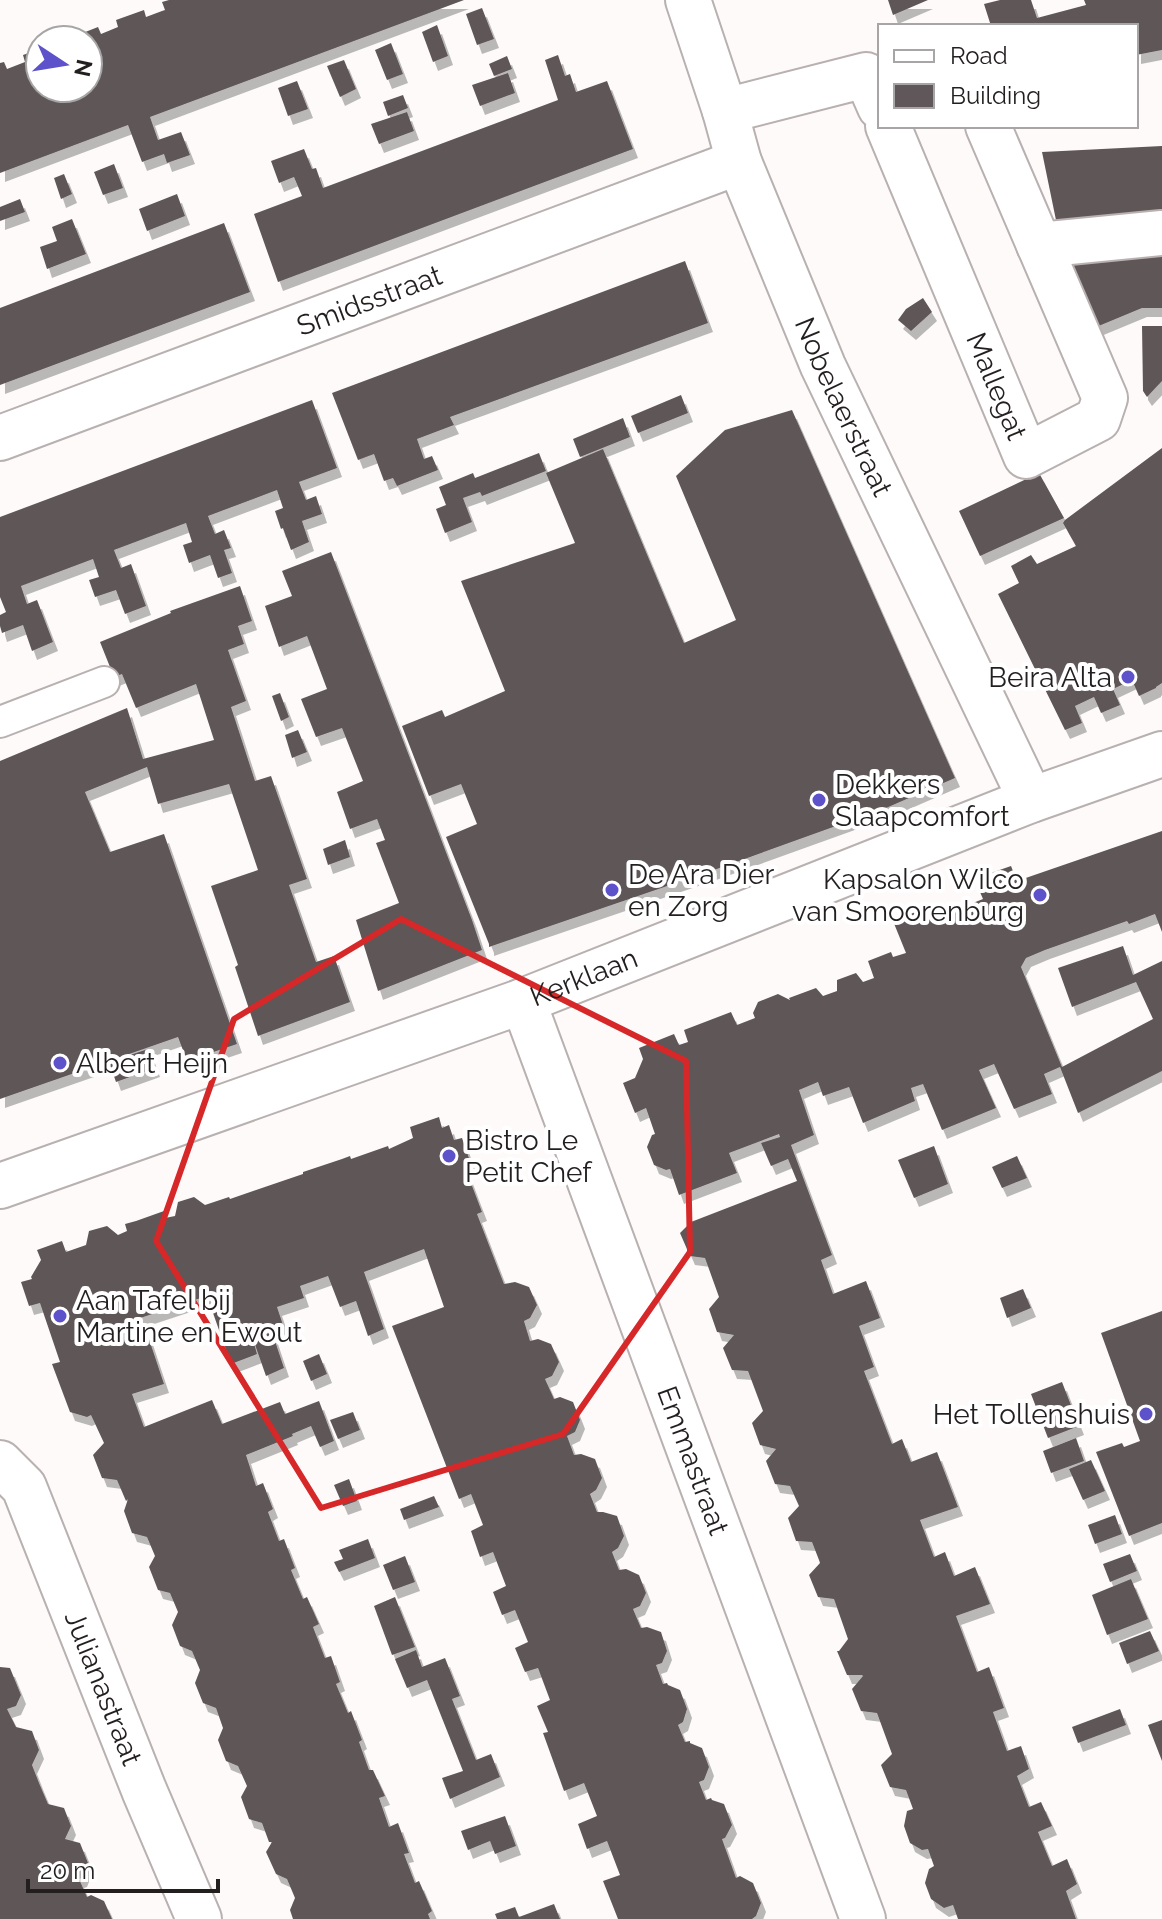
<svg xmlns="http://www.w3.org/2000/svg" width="1162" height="1919" viewBox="0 0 1162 1919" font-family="Raleway,sans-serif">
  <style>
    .building { fill: #5f5759; filter: url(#shadow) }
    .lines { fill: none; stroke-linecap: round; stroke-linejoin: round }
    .lane-casing { stroke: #b9b0b0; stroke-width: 34 }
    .street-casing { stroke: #b9b0b0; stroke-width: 48 }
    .lane { stroke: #fff; stroke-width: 30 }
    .street { stroke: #fff; stroke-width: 44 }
    .marked { fill: none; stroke: #d62828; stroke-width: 6; stroke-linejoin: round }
    .poi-dot { fill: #5d52ca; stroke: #fff; stroke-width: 3 }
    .labels { text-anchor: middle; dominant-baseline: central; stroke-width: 8; stroke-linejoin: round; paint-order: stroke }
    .street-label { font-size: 28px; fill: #231f1f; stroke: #fff }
    .poi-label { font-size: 28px; fill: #231f1f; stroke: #fff; text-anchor: start }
  </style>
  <defs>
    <filter id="shadow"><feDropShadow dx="5" dy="9" stdDeviation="0" flood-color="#0004"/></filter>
  </defs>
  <rect width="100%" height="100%" fill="#fefafa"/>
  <!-- building -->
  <path class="building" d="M 169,0 L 464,0 L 150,117 L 158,140 L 181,132 L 190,155 L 167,163 L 164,154 L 142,162 L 128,125 L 0,173 L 0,63 L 4,62 L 7,69 L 25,62 L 23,55 L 40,49 L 40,88 L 88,88 L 88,40 L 65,40 L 98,27 L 101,34 L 118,27 L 116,20 L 144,10 L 146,17 L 162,11 L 165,10 L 162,2 Z
    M 888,0 L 928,0 L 893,15 Z
    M 1000,0 L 1031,0 L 1037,18 L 1086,5 L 1084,0 L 1162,0 L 1162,50 L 1136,55 L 1136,26 L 991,26 L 984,4 Z
    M 482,8 L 494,39 L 477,45 L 466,14 Z
    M 437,25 L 448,56 L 433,62 L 422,32 Z
    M 391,43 L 403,74 L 387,80 L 375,50 Z
    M 558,55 L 565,76 L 570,74 L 576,92 L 607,81 L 633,149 L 278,282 L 254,214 L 302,196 L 294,177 L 279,183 L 271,161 L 304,149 L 312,169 L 316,168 L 323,188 L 558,100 L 545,60 Z
    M 507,56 L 512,69 L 494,76 L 489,64 Z
    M 344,60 L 356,89 L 340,97 L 327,66 Z
    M 508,73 L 515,93 L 480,106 L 472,85 Z
    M 297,81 L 308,109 L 288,116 L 278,88 Z
    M 403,95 L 408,108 L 388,116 L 383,102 Z
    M 407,112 L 414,131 L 379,144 L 371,124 Z
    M 1162,146 L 1162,215 L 1057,225 L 1042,152 Z
    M 114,164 L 123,188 L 103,195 L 94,172 Z
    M 64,174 L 72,194 L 61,199 L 54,178 Z
    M 177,194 L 185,216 L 147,231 L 139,209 Z
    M 20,199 L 25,212 L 0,221 L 0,207 Z
    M 72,219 L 86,254 L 47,269 L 40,247 L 57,241 L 52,227 Z
    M 224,223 L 250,292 L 0,385 L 0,308 Z
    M 1141,240 L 1162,240 L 1162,308 L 1142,308 L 1089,330 L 1062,269 Z
    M 685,261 L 708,323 L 450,417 L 454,425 L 417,439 L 424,459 L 432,456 L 438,470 L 397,486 L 393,478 L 384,481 L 374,454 L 358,460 L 332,393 Z
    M 923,298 L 932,312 L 911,331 L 898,320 L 906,309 Z
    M 1142,326 L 1162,326 L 1162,381 L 1147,397 L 1143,391 Z
    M 681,395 L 688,413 L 638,433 L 631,416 Z
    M 312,400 L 337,468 L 299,482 L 306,500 L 316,496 L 322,514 L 302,521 L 309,542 L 291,550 L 283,528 L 281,529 L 275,511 L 283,508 L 277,490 L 208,516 L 215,534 L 224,530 L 231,548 L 224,550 L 232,573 L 218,578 L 210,555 L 189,563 L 183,545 L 192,542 L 186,523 L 114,550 L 121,568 L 131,564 L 146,606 L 125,614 L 116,590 L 95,597 L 89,580 L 99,577 L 93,559 L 21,586 L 27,604 L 37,600 L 53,642 L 32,651 L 23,625 L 2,633 L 0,626 L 0,615 L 6,612 L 0,597 L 0,517 Z
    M 792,410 L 955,778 L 886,808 L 714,870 L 489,947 L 489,944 L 446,837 L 477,824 L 461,784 L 429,796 L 402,726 L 442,710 L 445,717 L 505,691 L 461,581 L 575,543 L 546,473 L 603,449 L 684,643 L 736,620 L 676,476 L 725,430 Z
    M 623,418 L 630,437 L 580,457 L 573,439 Z
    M 1162,448 L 1162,683 L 1156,687 L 1156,688 L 1139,696 L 1132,680 L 1113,689 L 1120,705 L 1101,713 L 1094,697 L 1075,706 L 1082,723 L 1065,730 L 998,594 L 1019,583 L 1011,566 L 1031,555 L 1037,564 L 1076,546 L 1063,523 L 1065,520 Z
    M 539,453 L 546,471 L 482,496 L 480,492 L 463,498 L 472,522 L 445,533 L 436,509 L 446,505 L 439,487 L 473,473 L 475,478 Z
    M 1039,473 L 1064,518 L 980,556 L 959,511 Z
    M 331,552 L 472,920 L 482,950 L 378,991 L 356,920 L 399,903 L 376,843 L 385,840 L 377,819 L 350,829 L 337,792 L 363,781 L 342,728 L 316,737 L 301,699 L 327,689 L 307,636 L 279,647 L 265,606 L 292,596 L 282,571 Z
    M 240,586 L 252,621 L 238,626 L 244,644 L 228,650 L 246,701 L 231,707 L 255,781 L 271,776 L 307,879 L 289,885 L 316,962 L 334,956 L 350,1002 L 258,1036 L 235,967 L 238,965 L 211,886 L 258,870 L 229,784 L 158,804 L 147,767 L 85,792 L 110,852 L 164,834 L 237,1044 L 187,1061 L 178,1037 L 0,1099 L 0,761 L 127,708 L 143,759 L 214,740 L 196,684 L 136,708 L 122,674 L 114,677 L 100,642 L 171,613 L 170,611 Z
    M 280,693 L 289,717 L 281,721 L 272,696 Z
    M 298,730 L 307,752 L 292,758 L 285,735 Z
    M 1162,831 L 1162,932 L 1155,914 L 1129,924 L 1127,921 L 1045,950 L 1026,958 L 1021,967 L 1062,1067 L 1153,1019 L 1136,982 L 1072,1007 L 1058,968 L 1123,946 L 1133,975 L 1162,961 L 1162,1071 L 1078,1113 L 1060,1067 L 1044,1074 L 1052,1094 L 1014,1109 L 994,1064 L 979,1070 L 996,1108 L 942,1130 L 923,1084 L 911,1088 L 915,1101 L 863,1123 L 849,1087 L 823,1096 L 818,1082 L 799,1090 L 814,1135 L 791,1145 L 832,1255 L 821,1260 L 833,1294 L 866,1281 L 880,1318 L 859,1326 L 874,1367 L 864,1371 L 892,1444 L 902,1439 L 911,1462 L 937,1452 L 958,1507 L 920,1520 L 934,1557 L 945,1552 L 954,1576 L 975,1567 L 990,1604 L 956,1616 L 977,1672 L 989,1667 L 1004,1708 L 993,1712 L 1007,1751 L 1021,1746 L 1029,1769 L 1017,1776 L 1029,1807 L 1041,1802 L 1052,1826 L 1038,1832 L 1052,1866 L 1067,1859 L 1077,1884 L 1066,1891 L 1076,1919 L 958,1919 L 953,1905 L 944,1908 L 931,1899 L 925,1883 L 929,1869 L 934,1866 L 928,1849 L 922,1850 L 910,1843 L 904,1826 L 907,1811 L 913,1809 L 906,1790 L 890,1787 L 881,1765 L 892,1754 L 877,1713 L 861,1711 L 852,1689 L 863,1676 L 862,1675 L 847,1675 L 837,1651 L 839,1651 L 848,1639 L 834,1599 L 818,1597 L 809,1575 L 820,1563 L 819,1560 L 812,1542 L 796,1541 L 788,1518 L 799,1506 L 790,1486 L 775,1484 L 766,1461 L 776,1449 L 760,1445 L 752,1423 L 763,1411 L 748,1371 L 732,1370 L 723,1348 L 734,1335 L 717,1332 L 709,1309 L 719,1297 L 705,1258 L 690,1256 L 680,1233 L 691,1222 L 797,1181 L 788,1159 L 771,1166 L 761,1143 L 780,1137 L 779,1134 L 729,1153 L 737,1173 L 679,1195 L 670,1169 L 666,1170 L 654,1165 L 647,1147 L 652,1135 L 655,1134 L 646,1108 L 635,1113 L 623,1083 L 635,1078 L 643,1059 L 639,1048 L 674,1034 L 679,1045 L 688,1042 L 684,1030 L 731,1012 L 737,1025 L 755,1018 L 753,1013 L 758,1002 L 778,994 L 790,1000 L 789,998 L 816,988 L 823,996 L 837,991 L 837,980 L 856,973 L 863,982 L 874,978 L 868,961 L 891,952 L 893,957 L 906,953 L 893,921 L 918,911 L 920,916 L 937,910 L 940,916 L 983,899 L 977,885 L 990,880 L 988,874 L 1011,866 L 1017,881 Z
    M 345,840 L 350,857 L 328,865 L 323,849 Z
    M 148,1049 L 155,1068 L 116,1082 L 109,1062 Z
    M 439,1117 L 442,1128 L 449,1125 L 454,1140 L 462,1138 L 470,1161 L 466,1162 L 469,1170 L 466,1170 L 482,1212 L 477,1214 L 504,1284 L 515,1282 L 529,1287 L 537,1305 L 530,1318 L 524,1321 L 530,1341 L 538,1339 L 551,1344 L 559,1362 L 552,1376 L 545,1379 L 554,1399 L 560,1397 L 573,1402 L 580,1420 L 575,1432 L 567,1436 L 574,1455 L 581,1454 L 595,1459 L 602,1478 L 596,1490 L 590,1494 L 597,1512 L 603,1512 L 617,1516 L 624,1536 L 618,1548 L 612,1552 L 619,1570 L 626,1569 L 639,1575 L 646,1593 L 640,1606 L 633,1609 L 641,1628 L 647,1627 L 661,1632 L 667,1651 L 662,1663 L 656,1665 L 663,1684 L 667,1683 L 668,1685 L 680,1690 L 687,1709 L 683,1722 L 678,1725 L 685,1742 L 690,1741 L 690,1743 L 702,1748 L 709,1767 L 704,1780 L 699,1782 L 706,1800 L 711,1798 L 712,1800 L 724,1804 L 732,1825 L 725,1838 L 722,1839 L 736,1878 L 740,1876 L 753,1883 L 761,1903 L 756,1916 L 752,1919 L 618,1919 L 603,1881 L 620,1875 L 607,1841 L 587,1849 L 578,1824 L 597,1816 L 584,1783 L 564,1791 L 543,1733 L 548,1732 L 537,1706 L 550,1700 L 538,1668 L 525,1672 L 515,1648 L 528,1642 L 515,1610 L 502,1615 L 493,1592 L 506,1586 L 493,1552 L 480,1557 L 471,1531 L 483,1525 L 471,1494 L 459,1499 L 392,1326 L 444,1307 L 424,1249 L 364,1272 L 384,1329 L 368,1336 L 356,1301 L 340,1307 L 328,1276 L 300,1286 L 304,1298 L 277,1307 L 283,1325 L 252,1336 L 257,1354 L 231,1364 L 213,1313 L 216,1304 L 226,1300 L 222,1291 L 125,1323 L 128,1333 L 136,1330 L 148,1336 L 164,1384 L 132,1394 L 144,1427 L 212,1400 L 222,1424 L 280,1402 L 285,1414 L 319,1401 L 334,1441 L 320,1447 L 311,1426 L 292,1434 L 293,1436 L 246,1455 L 256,1486 L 263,1483 L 273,1509 L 268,1512 L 279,1541 L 284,1539 L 295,1568 L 291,1570 L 303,1599 L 307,1597 L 319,1624 L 313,1627 L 325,1658 L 331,1656 L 340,1682 L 336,1684 L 348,1713 L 351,1711 L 362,1740 L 359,1742 L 369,1770 L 373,1770 L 385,1796 L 379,1798 L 389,1827 L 398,1823 L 409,1853 L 404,1854 L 415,1883 L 419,1881 L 432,1911 L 428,1914 L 430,1919 L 293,1919 L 290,1910 L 295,1898 L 287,1879 L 276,1874 L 266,1852 L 272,1842 L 269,1842 L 262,1823 L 249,1819 L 241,1797 L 247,1786 L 238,1766 L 226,1761 L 218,1740 L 223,1728 L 216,1708 L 203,1703 L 195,1683 L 200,1670 L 192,1651 L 180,1646 L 172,1625 L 178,1612 L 170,1593 L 158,1590 L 149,1567 L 155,1556 L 147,1537 L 132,1533 L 124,1511 L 128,1499 L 126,1501 L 117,1480 L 102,1478 L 93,1455 L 104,1443 L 91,1415 L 87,1417 L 70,1412 L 52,1364 L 60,1362 L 40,1303 L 29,1306 L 21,1282 L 32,1279 L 31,1277 L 41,1260 L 37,1250 L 62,1241 L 66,1252 L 86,1245 L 89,1231 L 107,1226 L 118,1235 L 127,1231 L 125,1224 L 136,1221 L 164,1211 L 165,1218 L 175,1216 L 178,1202 L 194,1197 L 205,1205 L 229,1197 L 230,1199 L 303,1174 L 303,1172 L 342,1159 L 350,1156 L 351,1159 L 388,1146 L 389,1149 L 413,1138 L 410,1127 Z
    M 934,1146 L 948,1184 L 914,1198 L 898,1160 Z
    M 1017,1156 L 1027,1178 L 1002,1188 L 992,1167 Z
    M 1023,1289 L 1031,1308 L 1007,1318 L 1000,1298 Z
    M 1162,1311 L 1162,1523 L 1129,1536 L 1096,1452 L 1122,1443 L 1124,1447 L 1140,1441 L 1101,1333 Z
    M 272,1332 L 284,1368 L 266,1376 L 253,1339 Z
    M 319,1354 L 327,1374 L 311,1381 L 303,1361 Z
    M 1062,1382 L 1079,1426 L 1048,1438 L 1031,1394 Z
    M 353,1412 L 360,1430 L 338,1439 L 330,1420 Z
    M 1076,1438 L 1084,1461 L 1051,1473 L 1043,1451 Z
    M 1091,1460 L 1105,1491 L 1083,1500 L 1069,1469 Z
    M 349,1479 L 357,1501 L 343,1506 L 334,1485 Z
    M 434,1496 L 439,1507 L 404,1520 L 400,1509 Z
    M 1115,1515 L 1122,1534 L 1095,1544 L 1088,1525 Z
    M 368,1539 L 375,1558 L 339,1572 L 334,1562 L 343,1559 L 339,1550 Z
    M 1130,1554 L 1137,1571 L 1110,1582 L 1103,1564 Z
    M 405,1556 L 415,1582 L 393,1590 L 383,1565 Z
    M 1131,1579 L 1148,1619 L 1107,1635 L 1092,1595 Z
    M 395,1597 L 415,1647 L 392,1655 L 374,1606 Z
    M 1150,1631 L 1159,1651 L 1127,1664 L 1119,1643 Z
    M 416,1650 L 422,1667 L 445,1658 L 460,1696 L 452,1699 L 476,1760 L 491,1754 L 500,1777 L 450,1799 L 442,1778 L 463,1771 L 438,1708 L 427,1680 L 407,1688 L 395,1659 Z
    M 0,1667 L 10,1668 L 21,1695 L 16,1706 L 7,1709 L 16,1727 L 32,1731 L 39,1750 L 32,1765 L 39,1783 L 48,1804 L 64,1808 L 71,1826 L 65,1839 L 80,1843 L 88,1863 L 82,1878 L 79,1879 L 87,1897 L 91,1895 L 104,1901 L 112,1919 L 0,1919 Z
    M 1120,1709 L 1126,1725 L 1078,1743 L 1072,1727 Z
    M 1162,1720 L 1162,1761 L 1148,1725 Z
    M 505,1816 L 516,1846 L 495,1854 L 490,1841 L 468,1850 L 461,1831 Z
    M 554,1904 L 560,1919 L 497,1919 L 495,1914 L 515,1907 L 519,1917 Z"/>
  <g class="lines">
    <!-- lane casing -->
    <g class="lane-casing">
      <path id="lane" d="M 0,722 L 104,682"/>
    </g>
    <!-- street casing -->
    <g class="street-casing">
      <g id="street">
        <path id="s1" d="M 688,0 L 725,111 L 739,162 L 823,366 L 1031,800"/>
        <path d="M 725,111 L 866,75 L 880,107"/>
        <path id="s2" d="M 888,126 L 1026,456 L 1098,419 L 1105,398 L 988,126"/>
        <path d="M 1039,245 L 1162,233"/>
        <path id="s3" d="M 0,438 L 739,162"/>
        <path id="s4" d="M 523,1001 L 863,1919"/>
        <path id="s5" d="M 0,1186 L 523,1001 L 1031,800 L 1162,754"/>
        <path id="s6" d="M 0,1463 L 24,1487 L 144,1790 L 199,1919"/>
      </g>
    </g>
    <!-- lane -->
    <use href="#lane" class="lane"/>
    <!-- street -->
    <use href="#street" class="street"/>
  </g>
  <!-- marked area -->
  <path class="marked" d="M 401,919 L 686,1061 L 690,1252 L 563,1434 L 321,1508 L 156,1241 L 234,1019 Z"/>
  <!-- markers -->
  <g class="poi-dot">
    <circle cx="1128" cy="677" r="8"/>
    <circle cx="819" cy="800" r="8"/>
    <circle cx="612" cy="890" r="8"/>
    <circle cx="1040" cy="895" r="8"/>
    <circle cx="60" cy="1063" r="8"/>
    <circle cx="449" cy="1156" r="8"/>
    <circle cx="60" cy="1316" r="8"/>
    <circle cx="1146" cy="1414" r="8"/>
  </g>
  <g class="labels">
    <!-- street labels -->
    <g class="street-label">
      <text stroke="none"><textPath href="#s3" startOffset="394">Smidsstraat</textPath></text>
      <text stroke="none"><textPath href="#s2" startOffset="282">Mallegat</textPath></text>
      <text stroke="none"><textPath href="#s1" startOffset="436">Nobelaerstraat</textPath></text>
      <text stroke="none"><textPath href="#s5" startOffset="620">Kerklaan</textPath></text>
      <text stroke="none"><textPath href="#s4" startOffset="490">Emmastraat</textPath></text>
      <text stroke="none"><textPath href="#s6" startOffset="250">Julianastraat</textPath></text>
    </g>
    <!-- poi labels -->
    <g class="poi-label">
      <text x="1112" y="677" text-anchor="end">Beira Alta</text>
      <text x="835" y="784">Dekkers<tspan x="835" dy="32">Slaapcomfort</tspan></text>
      <text x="628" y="874">De Ara Dier<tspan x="628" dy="32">en Zorg</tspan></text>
      <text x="1024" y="879" text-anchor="end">Kapsalon Wilco<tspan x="1024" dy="32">van Smoorenburg</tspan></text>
      <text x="76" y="1063">Albert Heijn</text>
      <text x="465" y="1140">Bistro Le<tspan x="465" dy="32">Petit Chef</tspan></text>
      <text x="76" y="1300">Aan Tafel bij<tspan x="76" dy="32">Martine en Ewout</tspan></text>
      <text x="1130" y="1414" text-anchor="end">Het Tollenshuis</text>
    </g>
  </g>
  <!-- legend -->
  <rect x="878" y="24" width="260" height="104" fill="#ffffff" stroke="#a7a5a5" stroke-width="2"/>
  <rect x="894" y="50" width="40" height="12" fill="#ffffff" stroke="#a7a5a5" stroke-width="2"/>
  <text x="950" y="64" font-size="24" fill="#231f1f">Road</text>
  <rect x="894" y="84" width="40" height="24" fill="#5f5759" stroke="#a7a5a5" stroke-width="2"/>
  <text x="950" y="104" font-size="24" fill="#231f1f">Building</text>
  <!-- north arrow -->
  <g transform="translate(64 64) rotate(102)"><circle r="38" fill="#ffffff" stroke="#a7a5a5" stroke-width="2"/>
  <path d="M0-6L14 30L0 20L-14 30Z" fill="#5d52ca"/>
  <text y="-12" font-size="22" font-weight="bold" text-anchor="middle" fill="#231f1f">N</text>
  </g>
  <!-- scale -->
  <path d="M28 1879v12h190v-12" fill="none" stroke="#231f1f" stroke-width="4"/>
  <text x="40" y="1879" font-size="24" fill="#231f1f" stroke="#ffffff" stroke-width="6" paint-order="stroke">20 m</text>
</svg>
